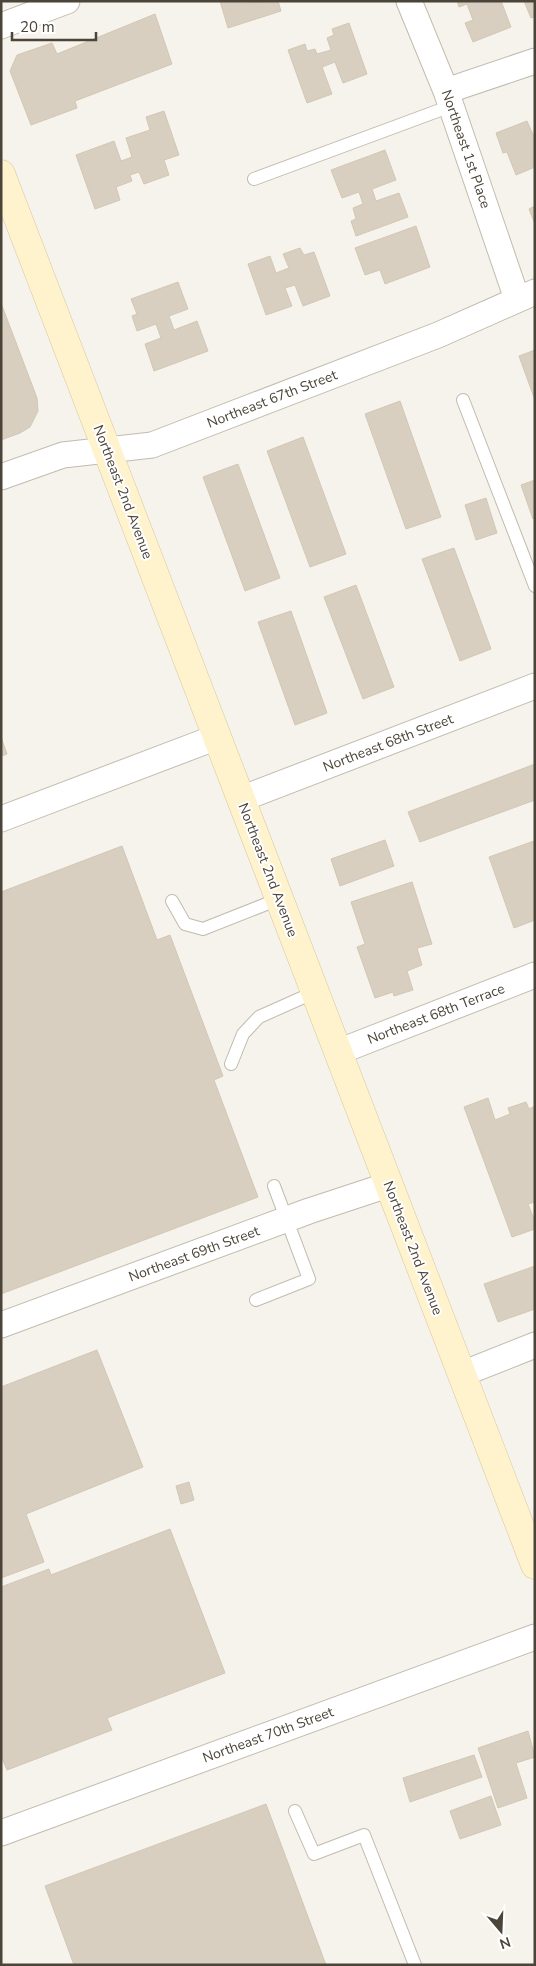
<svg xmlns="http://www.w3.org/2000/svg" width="536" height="1966" viewBox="0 0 536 1966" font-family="'Nunito Sans',sans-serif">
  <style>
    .building { fill: #d8cfc1; stroke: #d3c7b4 }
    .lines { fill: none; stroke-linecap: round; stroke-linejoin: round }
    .lane-casing { stroke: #c2bbae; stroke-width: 14 }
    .street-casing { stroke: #c2bbae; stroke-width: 27 }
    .secondary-casing { stroke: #d6c79b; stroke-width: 29 }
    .lane { stroke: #fff; stroke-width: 12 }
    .street { stroke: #fff; stroke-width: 25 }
    .secondary { stroke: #fff3cd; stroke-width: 28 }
    .labels { text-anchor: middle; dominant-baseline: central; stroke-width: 4; stroke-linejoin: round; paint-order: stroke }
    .street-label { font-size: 14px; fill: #4b4439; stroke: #fff }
  </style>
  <rect width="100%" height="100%" fill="#f6f3ec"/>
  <!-- building -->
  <path class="building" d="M 220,1 L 243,1 L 243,3 L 278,1 L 281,11 L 228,28 Z
    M 457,1 L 501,1 L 511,27 L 473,42 L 465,23 L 473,20 L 467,4 L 459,7 Z
    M 524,1 L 535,1 L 535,17 L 531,18 Z
    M 155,14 L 172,64 L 75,101 L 77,108 L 31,125 L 10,71 L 17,55 L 52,43 L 57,54 Z
    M 349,23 L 367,74 L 343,83 L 335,62 L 322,67 L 332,94 L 307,103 L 288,50 L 305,44 L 307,51 L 315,49 L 317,54 L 331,50 L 327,38 L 334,35 L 332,29 Z
    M 164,111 L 179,155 L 164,160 L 169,175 L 144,184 L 139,172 L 130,175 L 132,181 L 116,187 L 120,200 L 95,209 L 76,155 L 114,141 L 121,161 L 132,157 L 126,138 L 150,130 L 146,117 Z
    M 527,121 L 535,139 L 535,167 L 516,175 L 507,152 L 503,153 L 496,133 Z
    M 385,150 L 396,180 L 372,189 L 376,201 L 399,193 L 408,217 L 356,236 L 351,221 L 356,219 L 353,208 L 363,204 L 359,192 L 342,198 L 331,170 Z
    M 535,206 L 535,224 L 529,209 Z
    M 416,226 L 430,267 L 385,284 L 380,270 L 365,275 L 355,248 Z
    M 300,248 L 304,255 L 314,252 L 330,296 L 303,306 L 295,285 L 285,288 L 292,306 L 266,315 L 248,264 L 270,256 L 276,273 L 289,268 L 283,254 Z
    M 178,282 L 188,309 L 169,316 L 174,330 L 197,321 L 208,351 L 154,371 L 145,344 L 161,338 L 156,324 L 137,331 L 132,316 L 137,314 L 131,299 Z
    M 1,303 L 37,398 L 38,411 L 30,427 L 20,433 L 1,440 Z
    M 535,350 L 535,400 L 519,356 Z
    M 400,401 L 441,517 L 406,529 L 365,414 Z
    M 303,437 L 346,554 L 310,567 L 267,451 Z
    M 238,464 L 280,578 L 245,591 L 203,477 Z
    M 535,480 L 535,518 L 533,519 L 521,485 Z
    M 486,498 L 497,533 L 476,540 L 465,505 Z
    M 454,548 L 491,649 L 460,661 L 422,559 Z
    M 356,585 L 394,687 L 363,699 L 324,597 Z
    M 291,611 L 327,713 L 295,725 L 258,622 Z
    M 1,737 L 7,754 L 1,756 Z
    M 535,764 L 535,800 L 420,842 L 408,812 Z
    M 385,840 L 394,866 L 340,886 L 331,859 Z
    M 534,841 L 535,920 L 514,928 L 489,857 Z
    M 122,846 L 157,940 L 170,935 L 223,1076 L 214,1080 L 258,1197 L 1,1294 L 1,892 Z
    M 412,882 L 432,944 L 417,948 L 422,965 L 407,971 L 413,990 L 394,996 L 393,992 L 375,998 L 357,947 L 365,944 L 351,902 Z
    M 488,1098 L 495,1120 L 510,1114 L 508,1108 L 526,1102 L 529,1109 L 535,1106 L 535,1202 L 528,1204 L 535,1222 L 535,1229 L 512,1237 L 464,1107 Z
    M 535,1266 L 535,1309 L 498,1322 L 484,1284 Z
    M 97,1350 L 143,1467 L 26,1514 L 44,1562 L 1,1578 L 1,1387 Z
    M 189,1482 L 194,1500 L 181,1504 L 176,1486 Z
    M 170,1529 L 225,1673 L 107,1718 L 112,1730 L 7,1770 L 1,1756 L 1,1587 L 49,1569 L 51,1575 Z
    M 528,1731 L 535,1757 L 516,1763 L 527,1798 L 498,1808 L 478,1748 Z
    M 474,1755 L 482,1777 L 410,1802 L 403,1778 Z
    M 491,1796 L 501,1825 L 460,1839 L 450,1811 Z
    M 266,1804 L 326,1965 L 74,1965 L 45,1886 Z"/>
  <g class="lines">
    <!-- lane casing -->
    <g class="lane-casing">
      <path id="lane" d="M 254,179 L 451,106
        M 463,400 L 535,586
        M 172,901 L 185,924 L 203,929 L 279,899
        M 231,1064 L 243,1034 L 259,1017 L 315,992
        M 256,1300 L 309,1279 L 274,1186
        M 295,1811 L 314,1854 L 364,1835 L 415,1965"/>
    </g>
    <!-- street casing -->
    <g class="street-casing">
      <path id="street" d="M 409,1 L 446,91 L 517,299
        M 1,26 L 67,1
        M 446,91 L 535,61
        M 1,477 L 63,455 L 152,445 L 438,335 L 535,292
        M 241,799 L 535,686
        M 1,819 L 217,737
        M 338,1052 L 535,975
        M 1,1325 L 309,1211 L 388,1185
        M 462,1374 L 535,1345
        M 1,1833 L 535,1637"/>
    </g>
    <!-- secondary casing -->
    <g class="secondary-casing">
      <path id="secondary" d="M 1,174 L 535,1565"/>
    </g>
    <!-- lane -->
    <use href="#lane" class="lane"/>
    <!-- street -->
    <use href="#street" class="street"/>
    <!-- secondary -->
    <use href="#secondary" class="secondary"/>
  </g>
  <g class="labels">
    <!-- street labels -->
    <g class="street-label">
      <text transform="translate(466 149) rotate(71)">Northeast 1st Place</text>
      <text transform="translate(272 399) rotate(-21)">Northeast 67th Street</text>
      <text transform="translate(123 492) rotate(69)">Northeast 2nd Avenue</text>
      <text transform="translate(388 743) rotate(-21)">Northeast 68th Street</text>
      <text transform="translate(268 870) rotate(69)">Northeast 2nd Avenue</text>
      <text transform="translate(436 1014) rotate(-21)">Northeast 68th Terrace</text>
      <text transform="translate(413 1248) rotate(69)">Northeast 2nd Avenue</text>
      <text transform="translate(194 1254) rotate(-20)">Northeast 69th Street</text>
      <text transform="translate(268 1735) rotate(-20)">Northeast 70th Street</text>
    </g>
  </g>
  <!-- border -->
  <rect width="536" height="1966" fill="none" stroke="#4b4439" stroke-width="5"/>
  <!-- north arrow -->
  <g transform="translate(501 1931) rotate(161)" stroke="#ffffff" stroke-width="4" paint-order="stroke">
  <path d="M0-4L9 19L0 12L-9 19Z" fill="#4b4439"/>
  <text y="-8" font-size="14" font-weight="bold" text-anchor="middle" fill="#4b4439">N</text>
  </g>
  <!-- scale -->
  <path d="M12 32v8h84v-8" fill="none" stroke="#4b4439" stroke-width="2.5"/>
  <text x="20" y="32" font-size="15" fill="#4b4439" stroke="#ffffff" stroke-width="4" paint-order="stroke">20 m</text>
</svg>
